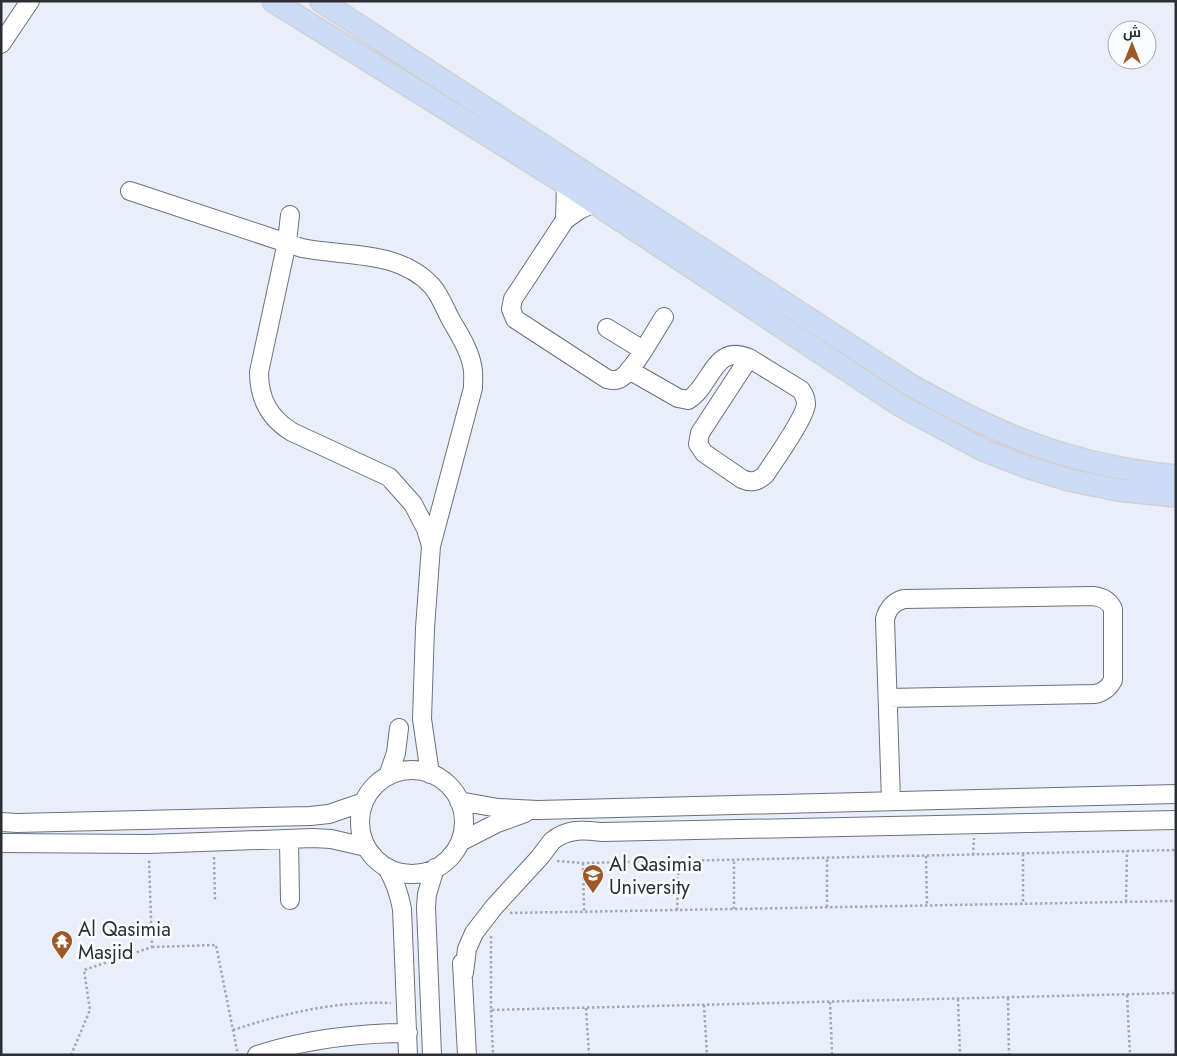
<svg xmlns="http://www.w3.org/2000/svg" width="1177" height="1056" viewBox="0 0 1177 1056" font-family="Jost,Cairo,sans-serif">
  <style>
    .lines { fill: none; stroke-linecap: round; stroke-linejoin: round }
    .minor-casing { stroke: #6b717c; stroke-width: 20 }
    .major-casing { stroke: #d1d1d2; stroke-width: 24 }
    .path { stroke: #a3a8b2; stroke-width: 2.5; stroke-dasharray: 2.5 2.5; stroke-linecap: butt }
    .minor { stroke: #fff; stroke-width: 18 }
    .major { stroke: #ccdbf6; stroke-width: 21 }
    .labels { text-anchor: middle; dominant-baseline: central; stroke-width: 5; stroke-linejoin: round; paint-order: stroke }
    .poi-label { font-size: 20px; fill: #2c2e33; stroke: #fafcfe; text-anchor: start }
  </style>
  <rect width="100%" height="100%" fill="#e8effb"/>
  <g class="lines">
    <!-- minor casing -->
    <g class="minor-casing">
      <path id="minor" d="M 1,44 L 30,1
        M 130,191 L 302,248 C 347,257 399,250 432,286 C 440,295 445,309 451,320 C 459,334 469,349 472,365 C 474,372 473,380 473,388 L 431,546
        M 594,203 L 579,210 L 565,220 L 513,299 L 511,309 L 515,319 L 607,379 C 611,380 615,381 619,379 C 631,375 656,329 664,317
        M 290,215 L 287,242 L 259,372 C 259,399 269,418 292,432 L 389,477 L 413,504 L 426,529 L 431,546 L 425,628 L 422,719 L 430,774
        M 565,220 L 566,184
        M 607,328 L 643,350
        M 749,358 L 801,390 C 804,395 806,398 806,404 C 805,418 774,461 765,475 C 757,482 751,483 742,479 L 704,453 L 698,444 L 700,433 Z
        M 629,370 L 678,398 L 688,400 C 712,386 713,343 749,358
        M 888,698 L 1095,694 C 1104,692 1109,688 1113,680 L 1113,609 C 1109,600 1102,597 1093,596 L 904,599 C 893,602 888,608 885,619 L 891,801
        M360 822a52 52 0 1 1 104 0a52 52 0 1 1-104 0Z
        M 388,776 L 396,753 L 399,728
        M 459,801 L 498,808 L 538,810 L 1176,794
        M 1,822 L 17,823 L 310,816 L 329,814 L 364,802
        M 289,839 L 290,900
        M 460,842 L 497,823 L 525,813
        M 1,843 L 148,844 L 313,838 L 331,839 L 366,847
        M 387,868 C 395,881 399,893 402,909 L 408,1055
        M 462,963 L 467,1055
        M 464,973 L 467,949 L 474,933 L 494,907 L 540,857 L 552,841 C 568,828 583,830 602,832 L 1176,820
        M 257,1055 C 307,1039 356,1033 408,1033
        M 432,1055 L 426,907 L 427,894 L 435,868"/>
    </g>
    <!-- major casing -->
    <g class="major-casing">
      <path id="major" d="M 273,1 L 566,184 L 901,406 L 983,450 L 1027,467 L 1069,480 L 1118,490 L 1176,496
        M 321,1 L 909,384 C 937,400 965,415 994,428 C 1051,454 1114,470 1176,476"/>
    </g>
    <!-- path -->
    <path class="path" d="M 1023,854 L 1023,904
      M 973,855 L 974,838
      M 926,856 L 927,905
      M 214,857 L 215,900
      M 557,861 L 583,863 L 1176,850
      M 583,863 L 584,912
      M 1126,902 L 1127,851
      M 827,907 L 827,858
      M 734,909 L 734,860
      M 677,910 L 679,861
      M 510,913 L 1176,901
      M 491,936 L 491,1010 L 1176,993
      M 152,947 L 216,945 L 238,1055
      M 1127,995 L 1130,1055
      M 1008,998 L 1009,1055
      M 958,999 L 960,1055
      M 830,1002 L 832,1055
      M 704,1005 L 707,1055
      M 586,1008 L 589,1055
      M 491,1010 L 493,1055
      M 233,1030 C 285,1013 336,1001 391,1003
      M 71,1055 L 90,1010 L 84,970 L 152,947 L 149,860"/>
    <!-- minor -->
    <use href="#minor" class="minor"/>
    <!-- major -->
    <use href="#major" class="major"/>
  </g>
  <!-- icons -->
  <defs>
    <g id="university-pin" transform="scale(1.125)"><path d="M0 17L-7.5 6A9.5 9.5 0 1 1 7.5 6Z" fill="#9c5829" stroke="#fafcfe"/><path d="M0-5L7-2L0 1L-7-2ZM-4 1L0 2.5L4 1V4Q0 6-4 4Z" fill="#fff"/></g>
    <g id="temple-pin" transform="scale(1.125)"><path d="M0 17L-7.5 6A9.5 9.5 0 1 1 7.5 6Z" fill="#9c5829" stroke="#fafcfe"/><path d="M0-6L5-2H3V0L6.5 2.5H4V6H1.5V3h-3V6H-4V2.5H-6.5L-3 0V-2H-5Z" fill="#fff"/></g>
  </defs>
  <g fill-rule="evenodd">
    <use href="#university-pin" x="593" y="875"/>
    <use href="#temple-pin" x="62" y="941"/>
  </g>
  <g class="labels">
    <!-- poi labels -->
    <g class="poi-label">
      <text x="609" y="864">Al Qasimia<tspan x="609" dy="23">University</tspan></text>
      <text x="78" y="929">Al Qasimia<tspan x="78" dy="23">Masjid</tspan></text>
    </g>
  </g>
  <!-- border -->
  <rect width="1177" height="1056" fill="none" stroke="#2c2e33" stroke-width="5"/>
  <!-- north arrow -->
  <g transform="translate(1132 45)"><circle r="24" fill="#fafcfe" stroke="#a8aaad"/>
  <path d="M0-4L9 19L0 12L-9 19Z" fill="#9c5829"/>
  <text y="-8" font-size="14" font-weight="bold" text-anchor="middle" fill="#2c2e33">ش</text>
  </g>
</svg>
